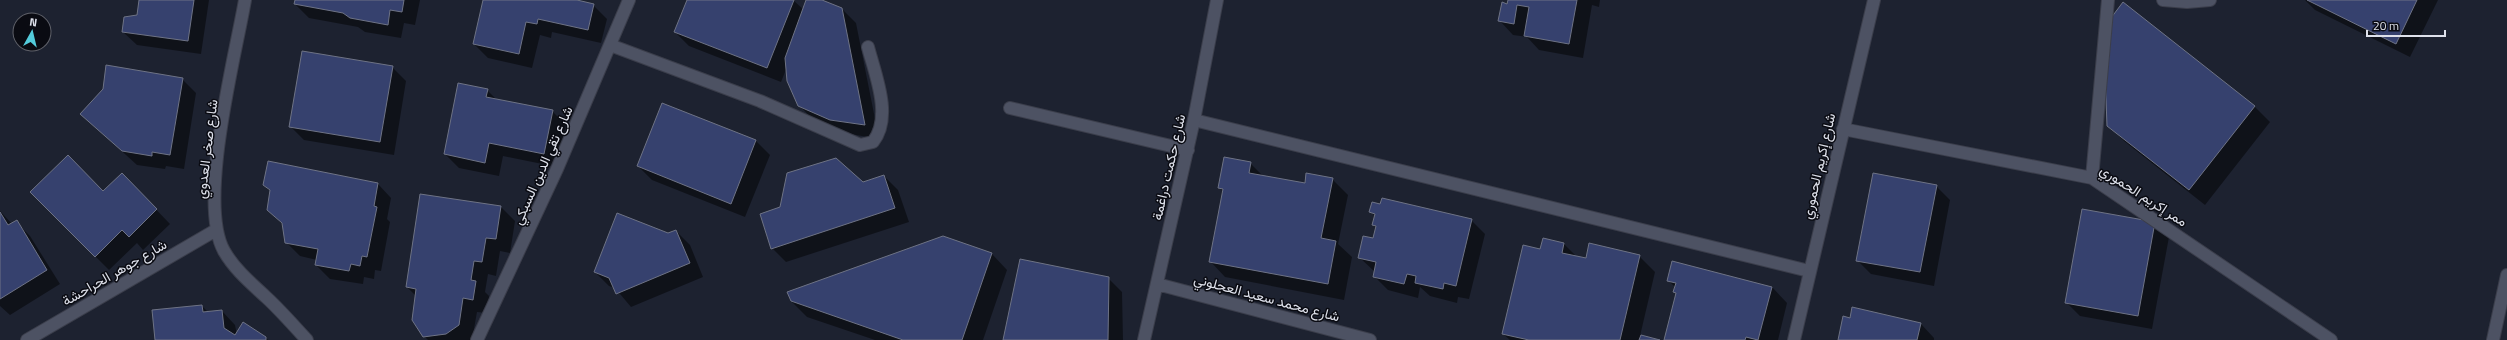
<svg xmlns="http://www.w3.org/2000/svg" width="2507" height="340" viewBox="0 0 2507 340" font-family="'Titillium Web',Vazirmatn,sans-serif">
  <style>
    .shadow { fill: #0007 }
    .building { fill: #36416e; stroke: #6e7385 }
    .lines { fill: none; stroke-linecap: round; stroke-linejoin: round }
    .lane-casing { stroke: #3b3e4b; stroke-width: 14 }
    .street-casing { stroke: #3b3e4b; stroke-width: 14 }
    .lane { stroke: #4d5263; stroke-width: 12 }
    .street { stroke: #4d5263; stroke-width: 12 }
    .labels { text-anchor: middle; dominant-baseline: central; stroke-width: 3; stroke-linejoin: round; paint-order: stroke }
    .street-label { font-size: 14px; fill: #dee1eb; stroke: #0a0b12 }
  </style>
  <rect width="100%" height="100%" fill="#1d2230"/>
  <!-- shadow -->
  <path class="shadow" d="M 140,0 L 209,0 L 201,54 L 137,45 L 123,32 L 138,16 Z
    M 296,0 L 420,0 L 415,25 L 404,23 L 401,38 L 365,32 L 358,27 L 309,18 L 295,4 Z
    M 484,0 L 572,0 L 593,5 L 607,19 L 601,43 L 552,32 L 551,38 L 540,35 L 532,68 L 488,58 L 474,44 Z
    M 688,0 L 793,0 L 804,10 L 808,0 L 819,0 L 841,8 L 856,23 L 879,139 L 845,133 L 813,120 L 799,105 L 787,67 L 781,82 L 689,46 L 675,32 Z
    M 1509,0 L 1600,0 L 1599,7 L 1592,5 L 1583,58 L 1539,50 L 1527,37 L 1513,35 L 1500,21 Z
    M 2305,0 L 2438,0 L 2410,57 L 2315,10 Z
    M 2124,4 L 2255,107 L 2270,122 L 2205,205 L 2124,141 L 2108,125 Z
    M 392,67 L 406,81 L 394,155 L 304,140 L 290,126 Z
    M 182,79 L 196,93 L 184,169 L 166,166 L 165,169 L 137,165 L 81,114 Z
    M 487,90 L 497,100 L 552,111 L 566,125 L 557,167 L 503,156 L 499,176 L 459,168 L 445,154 Z
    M 663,104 L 756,141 L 770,155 L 745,217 L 652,180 L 638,166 Z
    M 1250,163 L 1264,177 L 1305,184 L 1332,179 L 1348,195 L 1338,244 L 1352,257 L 1344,300 L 1225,277 L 1210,261 L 1223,192 L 1219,187 Z
    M 122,174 L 170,224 L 143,250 L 137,243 L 109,270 L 31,192 L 104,192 Z
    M 884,176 L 898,190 L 909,222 L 786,262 L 772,248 L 863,183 Z
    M 378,184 L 391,198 L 387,219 L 390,222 L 381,271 L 375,270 L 374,279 L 364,277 L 363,284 L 330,279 L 316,265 L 317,260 L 300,256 L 286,242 L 282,224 L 268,210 L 271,192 L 264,185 Z
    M 1936,186 L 1950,200 L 1934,286 L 1871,274 L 1857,260 Z
    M 421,195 L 501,207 L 515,221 L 510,253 L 500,251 L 496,276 L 488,274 L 485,292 L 489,296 L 487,313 L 477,312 L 472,340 L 428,340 L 424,336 L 416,296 L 407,287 Z
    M 0,211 L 12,224 L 16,222 L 30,236 L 60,284 L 10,315 L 0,306 Z
    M 1371,212 L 1471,220 L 1485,234 L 1469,299 L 1458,297 L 1457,303 L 1430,296 L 1420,287 L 1418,298 L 1388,290 L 1374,276 L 1375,272 L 1359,257 L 1374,240 L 1376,228 L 1373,225 L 1375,216 Z
    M 2155,223 L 2169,237 L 2152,329 L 2080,316 L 2066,302 Z
    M 676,231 L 690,245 L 703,277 L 631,307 L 615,288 L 609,286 L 595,272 Z
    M 943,237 L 992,254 L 1007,270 L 983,340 L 875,340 L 807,317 L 791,301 Z
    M 1564,244 L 1577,257 L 1587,259 L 1639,256 L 1655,272 L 1640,336 L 1656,340 L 1510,340 L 1503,334 L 1541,250 Z
    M 1108,278 L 1122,292 L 1123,340 L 1004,340 Z
    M 1668,280 L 1772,287 L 1787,303 L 1778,340 L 1665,340 L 1677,295 L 1674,292 L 1675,287 Z
    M 202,306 L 208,312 L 222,311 L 235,325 L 237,335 L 266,338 L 268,340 L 156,340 Z
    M 1851,319 L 1921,324 L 1934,338 L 1934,340 L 1839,340 Z"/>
  <!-- building -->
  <path class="building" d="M 139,0 L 194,0 L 188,41 L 122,32 L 124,17 L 137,15 Z
    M 295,0 L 404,0 L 402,12 L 390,10 L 388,25 L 350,18 L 343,13 L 294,4 Z
    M 483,0 L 577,0 L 594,4 L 588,30 L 538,19 L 537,24 L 526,22 L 519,54 L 473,44 Z
    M 687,0 L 794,0 L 767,68 L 674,32 Z
    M 806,0 L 822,0 L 842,8 L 865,125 L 830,120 L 798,106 L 787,81 L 785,58 Z
    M 1508,0 L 1577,0 L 1569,44 L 1524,36 L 1529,7 L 1517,5 L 1514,24 L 1498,21 L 1502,2 L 1507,4 Z
    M 2307,0 L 2417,0 L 2396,44 Z
    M 2123,2 L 2255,106 L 2189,190 L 2107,126 L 2105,72 L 2108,22 Z
    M 302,51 L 393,66 L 380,142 L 289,127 Z
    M 106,65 L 183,78 L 170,155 L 152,152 L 152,156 L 122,151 L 80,114 L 103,89 Z
    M 458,83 L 488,89 L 486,97 L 553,110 L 544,154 L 489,143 L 485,163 L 444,154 Z
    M 662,103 L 756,140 L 731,204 L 637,166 Z
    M 68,155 L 103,191 L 122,173 L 157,209 L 129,237 L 122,230 L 95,257 L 30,192 Z
    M 1224,157 L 1251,162 L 1249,173 L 1305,183 L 1306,173 L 1333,178 L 1321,238 L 1336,241 L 1328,284 L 1209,262 L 1223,189 L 1218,188 Z
    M 836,158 L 863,182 L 884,175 L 895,208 L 771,249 L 760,214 L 780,207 L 787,173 Z
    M 268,161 L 378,183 L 374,206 L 377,207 L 367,257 L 362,256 L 360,266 L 351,264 L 349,271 L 315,265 L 318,249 L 285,243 L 282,223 L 267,210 L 270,190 L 263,185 Z
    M 1873,173 L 1937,185 L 1920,272 L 1856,261 Z
    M 420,194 L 501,206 L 496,239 L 486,238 L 482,262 L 474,261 L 471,280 L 476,281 L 473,300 L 463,298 L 459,325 L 446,334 L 423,337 L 412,320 L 416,289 L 406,287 Z
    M 1382,198 L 1472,219 L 1456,286 L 1444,283 L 1443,289 L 1415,283 L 1416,276 L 1407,274 L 1404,284 L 1373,277 L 1376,262 L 1358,258 L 1363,236 L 1373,238 L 1376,226 L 1372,225 L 1375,214 L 1369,212 L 1372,202 L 1380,204 Z
    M 2082,209 L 2155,222 L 2138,316 L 2065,303 Z
    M 0,212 L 8,225 L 17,220 L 47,270 L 0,299 Z
    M 617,213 L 668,233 L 676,230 L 690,263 L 616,294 L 609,278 L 594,272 Z
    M 943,236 L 992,253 L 962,340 L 903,340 L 791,301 L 787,292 Z
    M 1543,238 L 1564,243 L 1562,253 L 1586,258 L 1589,243 L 1640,255 L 1620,340 L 1529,340 L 1502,334 L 1523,245 L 1540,249 Z
    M 1020,259 L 1109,277 L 1108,340 L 1003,340 Z
    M 1672,261 L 1772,287 L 1758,340 L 1746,337 L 1745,340 L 1664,340 L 1676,293 L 1673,292 L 1676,283 L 1667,281 Z
    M 202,305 L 203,312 L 222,310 L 224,328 L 235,335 L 243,322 L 266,337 L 266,340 L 155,340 L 152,310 Z
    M 1852,307 L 1921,323 L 1917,340 L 1838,340 L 1843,316 L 1850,318 Z
    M 1641,335 L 1660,340 L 1639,340 Z"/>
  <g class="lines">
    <!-- lane casing -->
    <g class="lane-casing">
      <path id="lane" d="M 1194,120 L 1809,271"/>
    </g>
    <!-- street casing -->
    <g class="street-casing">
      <path id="street" d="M 245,0 C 235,58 197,202 224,251 C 235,270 251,283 267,298 C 281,311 294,326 307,340
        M 2163,0 L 2187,2 L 2210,0
        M 610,45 L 760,101 L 860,145 L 873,142 C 893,117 875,74 868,47
        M 1010,108 L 1188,150
        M 1843,129 L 2092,178 L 2331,340
        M 2092,178 L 2108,0
        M 1157,284 L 1370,340
        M 27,340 L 216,230
        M 477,340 L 557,169 L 629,0
        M 1144,340 L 1194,120 L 1217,0
        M 1794,340 L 1874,0
        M 2493,340 L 2507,275"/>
    </g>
    <!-- lane -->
    <use href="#lane" class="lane"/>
    <!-- street -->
    <use href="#street" class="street"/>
  </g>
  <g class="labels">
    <!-- street labels -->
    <g class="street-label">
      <text transform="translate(206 149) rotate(-83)">شارع صخر العدوي</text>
      <text transform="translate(542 165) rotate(-66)">شارع تقي الدين السبكي</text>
      <text transform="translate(1818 166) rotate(-77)">شارع إكريم الحموري</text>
      <text transform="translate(1168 167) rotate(-77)">شارع حكمت دراغمة</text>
      <text transform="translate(2144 195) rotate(33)">ممر إكريم الحموري</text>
      <text transform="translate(114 272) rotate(-30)">شارع جوهر الحراحشة</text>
      <text transform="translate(1267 297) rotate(15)">شارع محمد سعيد العجلوني</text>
    </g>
  </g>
  <!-- north arrow -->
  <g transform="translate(32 32) rotate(8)"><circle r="19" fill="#0a0b12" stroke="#5f6169"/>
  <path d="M0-3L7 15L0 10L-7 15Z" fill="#53cbdb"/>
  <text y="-6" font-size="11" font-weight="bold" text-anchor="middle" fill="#dee1eb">N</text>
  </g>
  <!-- scale -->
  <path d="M2367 30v6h78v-6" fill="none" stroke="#dee1eb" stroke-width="2"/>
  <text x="2373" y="30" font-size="12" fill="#dee1eb" stroke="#0a0b12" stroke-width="3" paint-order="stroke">20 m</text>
</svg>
